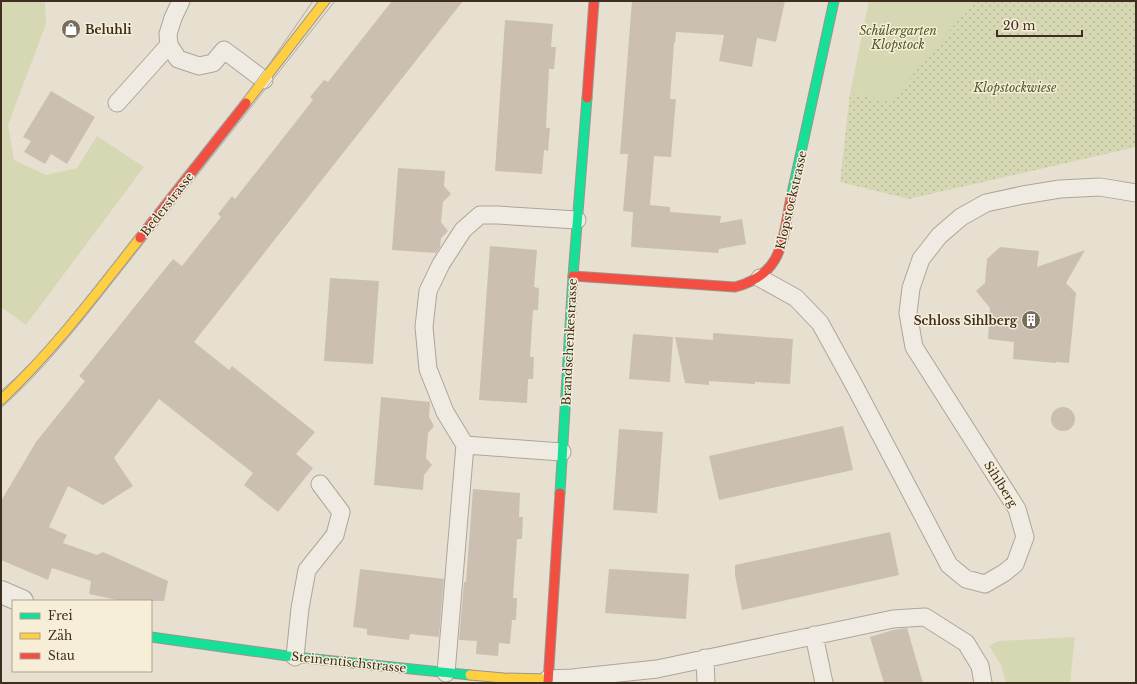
<svg xmlns="http://www.w3.org/2000/svg" width="1137" height="684" viewBox="0 0 1137 684" font-family="'Libre Baskerville',serif">
  <style>
    .green { fill: #d6d7b3 }
    .park { fill: url(#park-dots) }
    .building { fill: #cbbfb2 }
    .lines { fill: none; stroke-linecap: round; stroke-linejoin: round }
    .lane-casing { stroke: #ada599; stroke-width: 19 }
    .street-casing { stroke: #ada599; stroke-width: 24 }
    .fast-casing { stroke: #9c958a; stroke-width: 11 }
    .slow-casing { stroke: #9c958a; stroke-width: 11 }
    .jam-casing { stroke: #9c958a; stroke-width: 11 }
    .lane { stroke: #efebe3; stroke-width: 17 }
    .street { stroke: #efebe3; stroke-width: 22 }
    .fast { stroke: #16e098; stroke-width: 9 }
    .slow { stroke: #ffcf43; stroke-width: 9 }
    .jam { stroke: #f24e42; stroke-width: 9 }
    .tram { stroke: #afaaa2; stroke-width: 1 }
    .labels { text-anchor: middle; dominant-baseline: central; stroke-width: 3; stroke-linejoin: round; paint-order: stroke }
    .poi-label { font-size: 12px; font-weight: bold; fill: #3d2e20; stroke: #f7eed8; text-anchor: start }
    .park-label { font-size: 12px; font-style: italic; fill: #4d5a26; stroke: #f7eed8 }
    .street-label { font-size: 12px; fill: #3d2e20; stroke: #f7eed8 }
  </style>
  <defs>
    <pattern id="park-dots" width="8" height="8" patternUnits="userSpaceOnUse"><rect width="8" height="8" fill="#d6d7b3"/><path d="M2 2h.1M6 6h.1" fill="none" stroke="#b9b99a" stroke-width="1.8" stroke-linecap="round"/></pattern>
  </defs>
  <rect width="100%" height="100%" fill="#e7e0d1"/>
  <!-- green -->
  <path class="green" d="M 1,1 L 45,1 L 46,24 L 8,125 L 14,160 L 46,175 L 77,168 L 97,136 L 144,167 L 26,325 L 1,307 Z
    M 869,1 L 974,1 L 890,103 L 850,93 Z
    M 1075,637 L 1070,683 L 1006,683 L 1001,665 L 989,646 L 998,641 Z"/>
  <!-- park -->
  <path class="park" d="M 974,1 L 1136,1 L 1136,147 L 909,199 L 840,182 L 850,93 L 890,102 Z"/>
  <!-- building -->
  <path class="building" d="M 392,1 L 463,1 L 194,342 L 229,370 L 232,366 L 315,432 L 296,454 L 313,468 L 278,512 L 244,485 L 253,473 L 159,399 L 114,458 L 133,486 L 103,505 L 68,486 L 49,527 L 67,535 L 63,543 L 97,555 L 103,552 L 168,581 L 164,601 L 122,601 L 89,594 L 91,581 L 52,568 L 48,580 L 1,560 L 1,501 L 36,442 L 85,381 L 79,376 L 173,259 L 182,266 L 221,217 L 218,214 L 232,196 L 235,199 L 313,100 L 310,97 L 324,80 L 328,82 Z
    M 632,1 L 785,1 L 776,42 L 757,38 L 752,67 L 719,61 L 724,35 L 676,32 L 675,43 L 674,43 L 670,99 L 676,99 L 671,157 L 654,156 L 650,205 L 670,207 L 670,212 L 721,216 L 720,223 L 742,219 L 746,244 L 719,249 L 718,253 L 631,247 L 633,212 L 623,211 L 628,154 L 620,154 Z
    M 505,20 L 553,24 L 551,47 L 556,47 L 554,69 L 549,69 L 546,128 L 550,128 L 548,151 L 544,150 L 542,174 L 495,171 Z
    M 51,91 L 95,117 L 67,164 L 51,154 L 45,164 L 24,152 L 31,141 L 23,137 Z
    M 398,168 L 445,171 L 444,186 L 451,194 L 443,202 L 441,222 L 448,231 L 441,238 L 440,247 L 436,253 L 392,250 Z
    M 490,246 L 537,250 L 534,287 L 539,288 L 538,310 L 533,310 L 530,357 L 534,357 L 533,379 L 528,379 L 527,403 L 479,400 Z
    M 1000,247 L 1039,251 L 1037,267 L 1085,250 L 1066,283 L 1076,293 L 1069,363 L 1056,362 L 1056,363 L 1013,359 L 1014,342 L 988,339 L 990,308 L 976,291 L 985,283 L 987,259 Z
    M 330,278 L 379,281 L 373,364 L 324,361 Z
    M 713,333 L 793,339 L 790,384 L 755,382 L 755,384 L 709,381 L 709,385 L 685,383 L 675,337 L 713,340 Z
    M 633,334 L 673,337 L 670,382 L 629,379 Z
    M 381,397 L 430,402 L 429,417 L 434,426 L 428,433 L 426,458 L 432,465 L 424,475 L 423,490 L 374,485 Z
    M1051 419a12 12 0 1 1 24 0a12 12 0 1 1-24 0Z
    M 843,426 L 853,470 L 719,500 L 709,456 Z
    M 619,429 L 663,432 L 657,513 L 613,510 Z
    M 473,489 L 520,493 L 519,517 L 523,517 L 522,539 L 517,539 L 513,598 L 517,598 L 516,620 L 512,620 L 510,644 L 499,643 L 498,656 L 476,654 L 477,641 L 459,640 L 464,582 L 466,582 Z
    M 890,532 L 899,575 L 742,610 L 735,575 L 735,565 Z
    M 360,569 L 444,579 L 439,637 L 410,634 L 409,640 L 367,635 L 367,629 L 353,627 Z
    M 609,569 L 689,574 L 686,619 L 605,613 Z
    M 907,628 L 923,683 L 884,683 L 870,637 L 893,630 Z"/>
  <g class="lines">
    <!-- lane casing -->
    <g class="lane-casing">
      <path id="lane" d="M 181,1 L 173,18 L 168,34 L 169,45 L 178,59 L 199,66 L 213,63 L 224,50 L 264,80
        M 117,103 L 169,45
        M 760,278 L 796,298 L 820,323 L 853,383 L 949,565 L 966,579 L 985,584 L 1004,573 L 1015,564 L 1025,537 L 1017,509 L 914,347 L 908,313 L 911,288 L 921,259 L 939,236 L 961,217 L 986,203 L 1023,195 L 1060,189 L 1100,187 L 1136,193
        M 465,445 L 562,452
        M 814,635 L 824,683
        M 295,657 L 300,608 L 307,570 L 335,535 L 341,512 L 320,484
        M 705,658 L 706,683
        M 446,673 L 465,445 L 445,412 L 428,369 L 424,327 L 428,291 L 441,264 L 463,230 L 480,215 L 497,215 L 577,220
        M 548,679 L 572,678 L 657,669 L 893,619 L 925,617 L 966,643 L 980,666 L 983,683"/>
    </g>
    <!-- street casing -->
    <g class="street-casing">
      <path id="street" d="M 1,592 L 22,601"/>
    </g>
    <!-- fast casing -->
    <g class="fast-casing">
      <path id="fast" d="M 791,198 L 834,1
        M 560,493 L 573,276 L 587,98
        M 151,637 L 295,657 L 470,675"/>
    </g>
    <!-- slow casing -->
    <g class="slow-casing">
      <path id="slow" d="M 246,103 L 325,1
        M 1,400 C 53,351 96,294 140,238
        M 470,675 L 504,678 L 548,679"/>
    </g>
    <!-- jam casing -->
    <g class="jam-casing">
      <path id="jam" d="M 587,98 L 594,1
        M 140,238 L 246,103
        M 573,276 L 735,287 C 784,274 782,240 791,198
        M 548,683 L 560,493"/>
    </g>
    <!-- lane -->
    <use href="#lane" class="lane"/>
    <!-- street -->
    <use href="#street" class="street"/>
    <!-- fast -->
    <use href="#fast" class="fast"/>
    <!-- slow -->
    <use href="#slow" class="slow"/>
    <!-- jam -->
    <use href="#jam" class="jam"/>
    <!-- tram -->
    <path class="tram" d="M 1,391 C 44,354 78,308 113,264 C 157,207 201,151 246,95 L 270,63 L 313,1
      M 1,408 C 32,381 59,349 85,317 L 335,1"/>
  </g>
  <!-- icons -->
  <defs>
    <g id="shop-disc" transform="scale(1)"><circle r="9.5" fill="#786c5e" stroke="#f7eed8"/><path d="M-5-2.5h2.3a2.7 3.5 0 0 1 5.4 0H5L5.5 6h-11ZM-1.5-2.5h3a1.5 2.3 0 0 0-3 0Z" fill="#fff"/></g>
    <g id="building-disc" transform="scale(1)"><circle r="9.5" fill="#786c5e" stroke="#f7eed8"/><path d="M-4-6H4V6H1V3H-1V6H-4ZM-2.5-4.3h1.7v1.8h-1.7ZM.8-4.3h1.7v1.8H.8ZM-2.5-1h1.7V.8h-1.7ZM.8-1h1.7V.8H.8Z" fill="#fff"/></g>
  </defs>
  <g fill-rule="evenodd">
    <use href="#shop-disc" x="71" y="29"/>
    <use href="#building-disc" x="1031" y="320"/>
  </g>
  <g class="labels">
    <!-- poi labels -->
    <g class="poi-label">
      <text x="85" y="29">Beluhli</text>
      <text x="1017" y="320" text-anchor="end">Schloss Sihlberg</text>
    </g>
    <!-- park labels -->
    <g class="park-label">
      <text x="898" y="30">Schülergarten<tspan x="898" dy="14">Klopstock</tspan></text>
      <text x="1015" y="87">Klopstockwiese</text>
    </g>
    <!-- street labels -->
    <g class="street-label">
      <text transform="translate(791 200) rotate(-77)">Klopstockstrasse</text>
      <text transform="translate(167 204) rotate(-52)">Bederstrasse</text>
      <text transform="translate(569 342) rotate(-87)">Brandschenkestrasse</text>
      <text transform="translate(1001 484) rotate(58)">Sihlberg</text>
      <text transform="translate(349 662) rotate(6)">Steinentischstrasse</text>
    </g>
  </g>
  <!-- border -->
  <rect width="1137" height="684" fill="none" stroke="#3d2e20" stroke-width="4"/>
  <!-- legend -->
  <rect x="12" y="600" width="140" height="72" fill="#f7eed8" stroke="#ada18e"/>
  <rect x="20" y="613" width="20" height="6" fill="#16e098" stroke="#ada18e"/>
  <text x="48" y="620" font-size="12" fill="#3d2e20">Frei</text>
  <rect x="20" y="633" width="20" height="6" fill="#ffcf43" stroke="#ada18e"/>
  <text x="48" y="640" font-size="12" fill="#3d2e20">Zäh</text>
  <rect x="20" y="653" width="20" height="6" fill="#f24e42" stroke="#ada18e"/>
  <text x="48" y="660" font-size="12" fill="#3d2e20">Stau</text>
  <!-- scale -->
  <path d="M997 30v6h85v-6" fill="none" stroke="#3d2e20" stroke-width="2"/>
  <text x="1003" y="30" font-size="12" fill="#3d2e20" stroke="#f7eed8" stroke-width="3" paint-order="stroke">20 m</text>
</svg>
